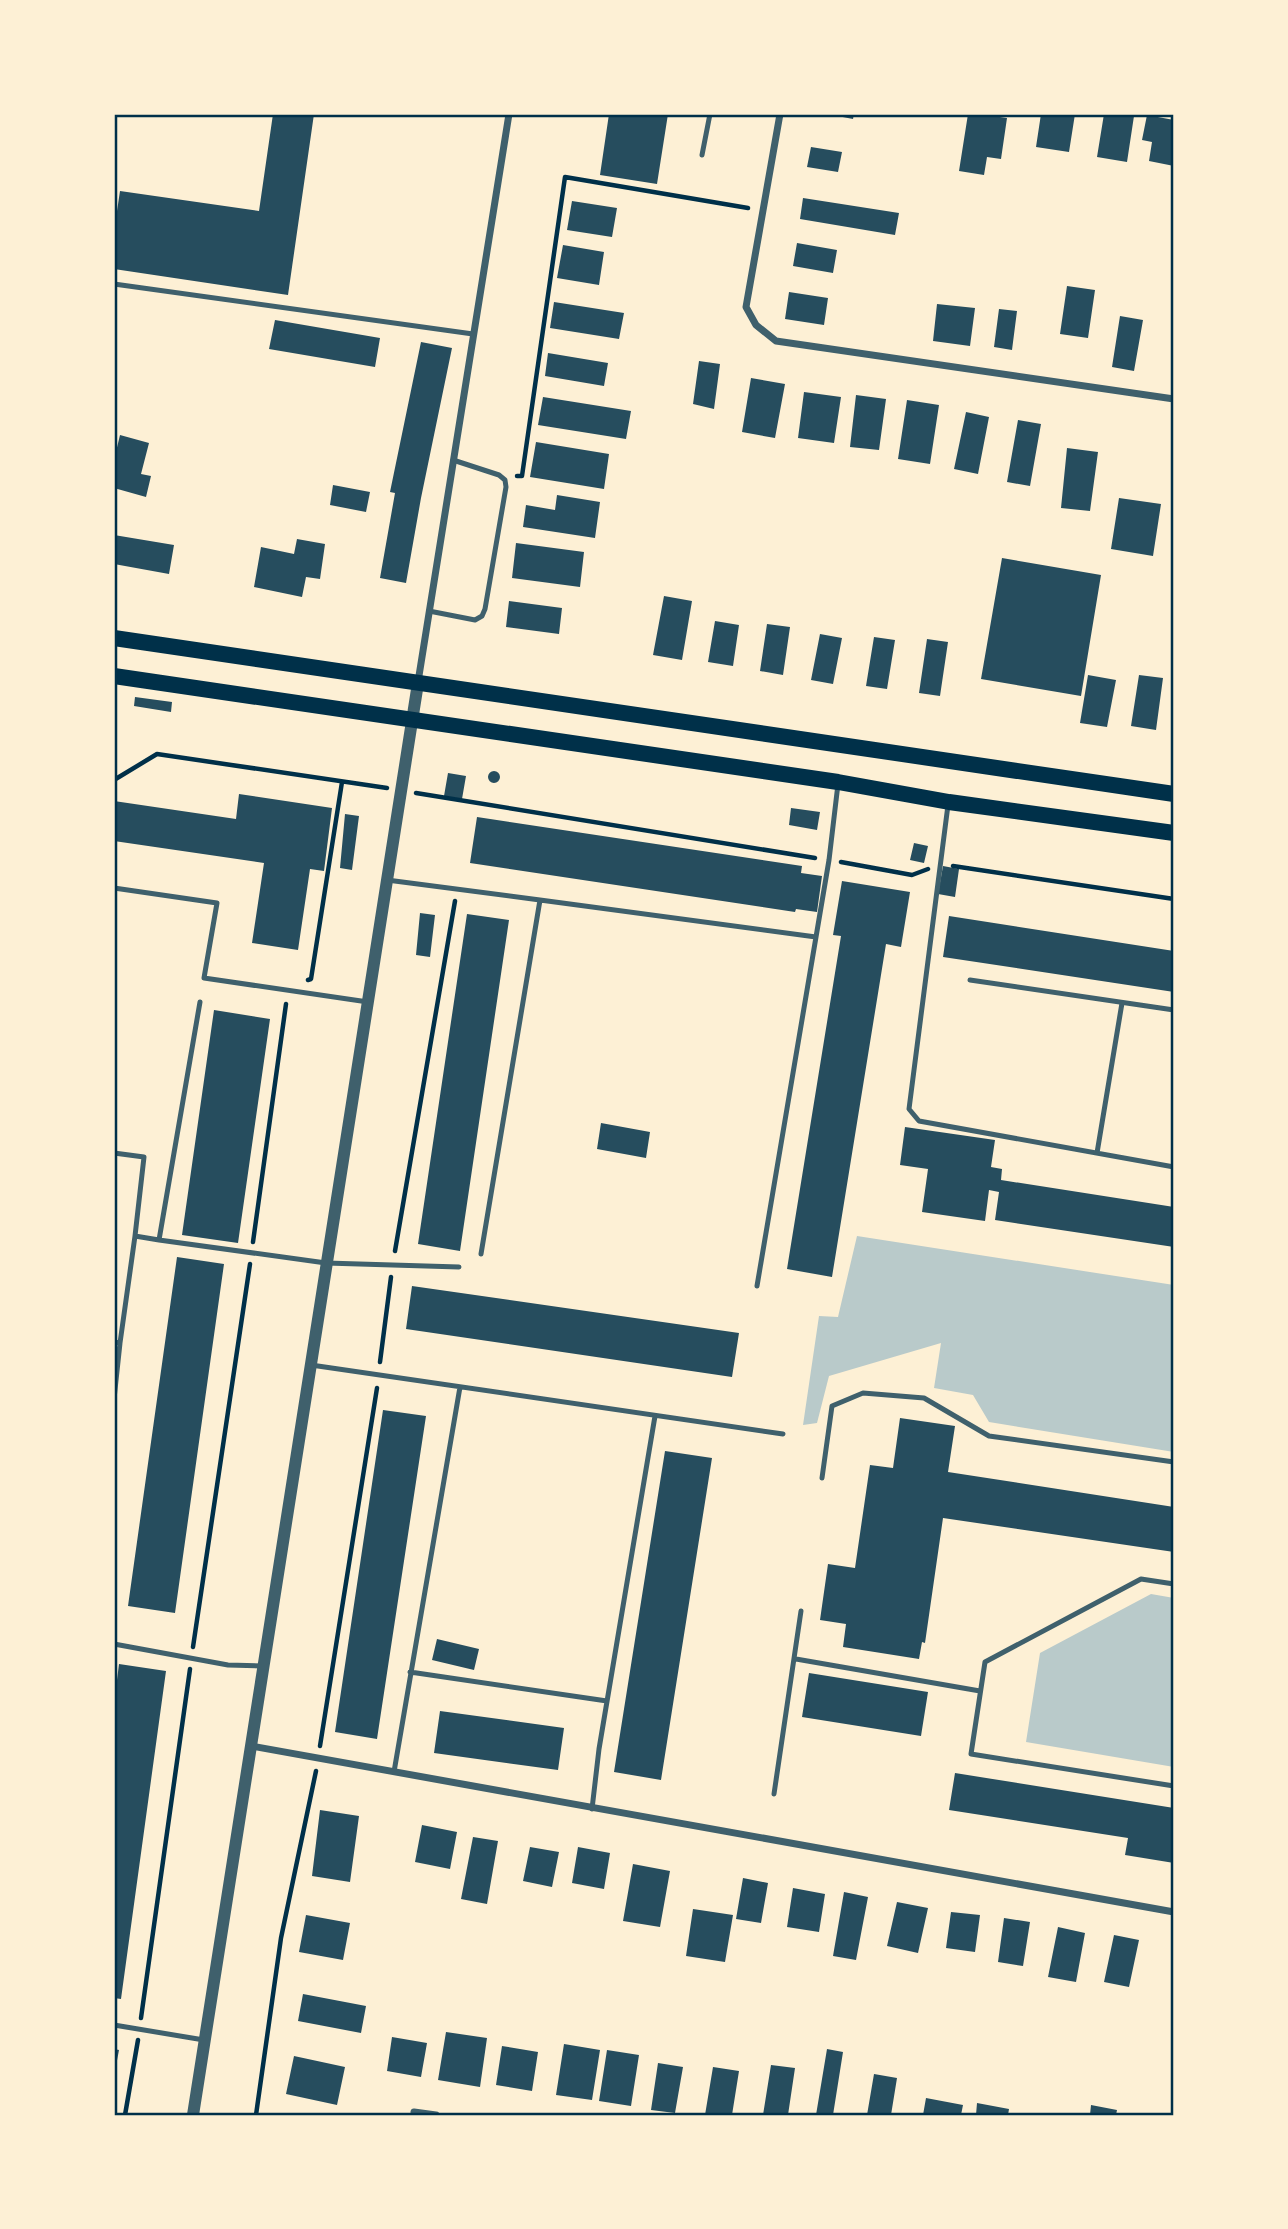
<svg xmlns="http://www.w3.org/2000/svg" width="1288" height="2229" viewBox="0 0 1288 2229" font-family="Rubik,sans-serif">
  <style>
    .green { fill: #b9caca }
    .building { fill: #264d5e }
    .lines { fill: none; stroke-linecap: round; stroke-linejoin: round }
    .path { stroke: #003049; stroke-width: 4.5 }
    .service { stroke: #3f606c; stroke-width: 5 }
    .minor { stroke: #3f606c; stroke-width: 7 }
    .tertiary { stroke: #3f606c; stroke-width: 12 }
    .primary { stroke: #003049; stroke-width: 16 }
    .neatline { fill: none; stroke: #003049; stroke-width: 2.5 }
  </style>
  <rect width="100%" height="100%" fill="#fdf0d5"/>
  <!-- green -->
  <path class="green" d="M 857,1236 L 1174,1285 L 1174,1452 L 989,1422 L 973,1395 L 934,1388 L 941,1343 L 829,1376 L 817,1423 L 803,1425 L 819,1316 L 838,1317 Z
    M 1151,1594 L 1174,1598 L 1174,1767 L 1026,1742 L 1040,1653 Z"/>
  <!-- building -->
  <path class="building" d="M 273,114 L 314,114 L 288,295 L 114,269 L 114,231 L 120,191 L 259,211 Z
    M 609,114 L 668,114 L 657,184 L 600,175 Z
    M 827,114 L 854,114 L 853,119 Z
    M 968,114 L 994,114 L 993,116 L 1007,118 L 1001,159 L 987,157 L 984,175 L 959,171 Z
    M 1041,114 L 1075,114 L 1069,152 L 1036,147 Z
    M 1104,114 L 1134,116 L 1127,162 L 1097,157 Z
    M 1147,115 L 1174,120 L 1174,166 L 1149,161 L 1152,142 L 1142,140 Z
    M 811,147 L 842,152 L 838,172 L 807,167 Z
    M 803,198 L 899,213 L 895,235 L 800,219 Z
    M 572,201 L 617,208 L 612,237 L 567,230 Z
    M 797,243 L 837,250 L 833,273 L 793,266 Z
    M 563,245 L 604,252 L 599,285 L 557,278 Z
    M 1067,286 L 1095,290 L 1088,338 L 1060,334 Z
    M 789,292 L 828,298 L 824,325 L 785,319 Z
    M 554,302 L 624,313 L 619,339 L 550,328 Z
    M 937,304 L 975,308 L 970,346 L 933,341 Z
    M 999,309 L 1017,311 L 1012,350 L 994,347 Z
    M 1120,316 L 1143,320 L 1134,371 L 1112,367 Z
    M 275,320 L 380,338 L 375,367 L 269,349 Z
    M 421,342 L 452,348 L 421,498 L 406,583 L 380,578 L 395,493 L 390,492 Z
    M 548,353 L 608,363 L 604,386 L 545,376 Z
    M 699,361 L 720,364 L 714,409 L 693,404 Z
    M 751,378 L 785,384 L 775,438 L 742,432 Z
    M 804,392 L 841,397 L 834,443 L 798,438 Z
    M 856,395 L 886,399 L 879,450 L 850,447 Z
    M 543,397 L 631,411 L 626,439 L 538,425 Z
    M 907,400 L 939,405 L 930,464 L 898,459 Z
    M 966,412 L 989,417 L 978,474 L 954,469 Z
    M 1018,420 L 1041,424 L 1030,486 L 1007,482 Z
    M 120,435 L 149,443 L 141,474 L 151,476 L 146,497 L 114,488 L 114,460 Z
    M 536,442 L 609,454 L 604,489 L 530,477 Z
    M 1067,448 L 1098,452 L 1090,511 L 1061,508 Z
    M 333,485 L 370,492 L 366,512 L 330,505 Z
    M 557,495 L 600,502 L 595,538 L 523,527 L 526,505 L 555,510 Z
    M 1119,498 L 1161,504 L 1153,556 L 1111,549 Z
    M 114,535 L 174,545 L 169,574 L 114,564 Z
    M 297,539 L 325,544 L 320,579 L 306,577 L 302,597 L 254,587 L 261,547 L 294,554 Z
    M 516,543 L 584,552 L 580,587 L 512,578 Z
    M 1002,558 L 1101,575 L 1081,696 L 981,679 Z
    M 664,596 L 692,601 L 682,660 L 653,655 Z
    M 509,601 L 562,608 L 559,634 L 506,627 Z
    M 715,621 L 739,625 L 733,666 L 708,662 Z
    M 767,624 L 790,627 L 783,675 L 760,671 Z
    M 820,634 L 842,638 L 833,684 L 811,680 Z
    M 874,637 L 895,640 L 887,689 L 866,686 Z
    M 927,639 L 948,642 L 940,696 L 919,693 Z
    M 1088,675 L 1116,680 L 1107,727 L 1080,723 Z
    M 1139,675 L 1163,678 L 1156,730 L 1131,726 Z
    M 135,697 L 172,702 L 171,712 L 134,706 Z
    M488 777a6 6 0 1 1 12 0a6 6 0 1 1-12 0Z
    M 448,773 L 466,776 L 462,799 L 444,796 Z
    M 239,794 L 332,808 L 324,871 L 310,869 L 298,950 L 252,943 L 264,863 L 114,841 L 114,801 L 236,819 Z
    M 791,808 L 820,812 L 817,830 L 789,825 Z
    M 345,814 L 359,816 L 352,870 L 340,868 Z
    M 477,817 L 802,866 L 801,873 L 822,876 L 817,912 L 796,909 L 795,912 L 470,863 Z
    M 914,843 L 928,846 L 924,863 L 910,860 Z
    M 943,866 L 959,869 L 955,897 L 938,894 Z
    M 842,881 L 910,892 L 901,947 L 886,944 L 832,1277 L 787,1269 L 841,936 L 833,935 Z
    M 420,913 L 435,915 L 430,957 L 416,955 Z
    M 467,914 L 509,920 L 460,1251 L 418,1244 Z
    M 949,916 L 1174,951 L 1174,992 L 943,957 Z
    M 214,1010 L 270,1019 L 238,1243 L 182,1235 Z
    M 601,1123 L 650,1132 L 646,1158 L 597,1149 Z
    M 905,1127 L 995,1140 L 991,1167 L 1002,1169 L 1001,1180 L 1174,1207 L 1174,1247 L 995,1220 L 999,1192 L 989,1190 L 985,1221 L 922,1212 L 928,1169 L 900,1165 Z
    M 177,1257 L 224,1264 L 175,1613 L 128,1606 Z
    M 412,1286 L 739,1333 L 732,1377 L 406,1329 Z
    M 383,1410 L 426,1416 L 377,1739 L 335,1732 Z
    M 900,1418 L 955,1426 L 948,1472 L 1174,1507 L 1174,1552 L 943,1518 L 925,1643 L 922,1642 L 919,1659 L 843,1647 L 846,1624 L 820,1620 L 828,1564 L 855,1568 L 870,1465 L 893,1468 Z
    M 665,1451 L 712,1458 L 661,1780 L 614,1772 Z
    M 437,1639 L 479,1649 L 474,1670 L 432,1660 Z
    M 119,1664 L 166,1671 L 121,1999 L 114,1998 L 114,1704 Z
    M 809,1673 L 928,1692 L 921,1736 L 802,1717 Z
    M 440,1711 L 564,1728 L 558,1770 L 434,1753 Z
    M 955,1773 L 1174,1808 L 1174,1863 L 1125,1855 L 1128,1838 L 949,1810 Z
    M 320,1810 L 359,1816 L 350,1882 L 312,1876 Z
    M 422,1825 L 457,1832 L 450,1869 L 415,1862 Z
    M 473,1837 L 498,1841 L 487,1904 L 461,1899 Z
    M 530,1847 L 559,1852 L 552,1887 L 523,1881 Z
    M 578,1847 L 610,1853 L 604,1889 L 572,1883 Z
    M 633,1864 L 670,1871 L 660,1927 L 623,1921 Z
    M 743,1878 L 768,1883 L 761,1923 L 736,1919 Z
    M 793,1888 L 825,1894 L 819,1932 L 787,1927 Z
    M 844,1892 L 868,1897 L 856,1960 L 833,1956 Z
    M 897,1902 L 928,1908 L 918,1953 L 887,1946 Z
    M 693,1909 L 733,1915 L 725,1962 L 686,1956 Z
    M 951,1912 L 980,1915 L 975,1952 L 946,1948 Z
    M 306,1915 L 350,1923 L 343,1960 L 299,1952 Z
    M 1004,1918 L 1030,1922 L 1023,1966 L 998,1962 Z
    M 1058,1927 L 1085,1933 L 1076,1982 L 1048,1977 Z
    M 1114,1935 L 1139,1940 L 1129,1987 L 1104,1982 Z
    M 303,1994 L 366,2006 L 361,2033 L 298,2021 Z
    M 446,2032 L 487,2038 L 480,2087 L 438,2080 Z
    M 392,2037 L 427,2043 L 421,2077 L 387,2071 Z
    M 564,2044 L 600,2050 L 592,2100 L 556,2095 Z
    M 502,2046 L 538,2052 L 532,2091 L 496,2085 Z
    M 114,2049 L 119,2050 L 115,2071 L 114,2070 Z
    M 827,2049 L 843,2052 L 833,2115 L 816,2115 Z
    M 607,2050 L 639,2055 L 631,2106 L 599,2101 Z
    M 294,2056 L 345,2067 L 337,2105 L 286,2094 Z
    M 658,2063 L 683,2067 L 675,2113 L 651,2110 Z
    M 771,2065 L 795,2068 L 788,2115 L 763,2115 Z
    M 713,2067 L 739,2071 L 732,2115 L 705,2115 Z
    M 874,2074 L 897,2078 L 891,2115 L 867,2115 Z
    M 926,2098 L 963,2105 L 961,2115 L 923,2115 Z
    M 977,2103 L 1009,2109 L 1008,2115 L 976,2115 Z
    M 1091,2105 L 1117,2110 L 1116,2115 L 1090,2115 Z"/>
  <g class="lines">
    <!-- path -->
    <path class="path" d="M 517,476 L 522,476 L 565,177 L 748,208
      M 114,780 L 157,754 L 387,788
      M 416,793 L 815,858
      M 841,862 L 912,875 L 928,869
      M 953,866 L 1174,899
      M 308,980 L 311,979 L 342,782
      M 253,1242 L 286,1004
      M 395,1251 L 455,901
      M 380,1362 L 391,1277
      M 193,1647 L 250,1264
      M 320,1746 L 377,1388
      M 141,2018 L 190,1669
      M 125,2115 L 138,2040
      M 256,2115 L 281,1938 L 316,1771"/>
    <!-- service -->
    <path class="service" d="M 702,155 L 710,114
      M 114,284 L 473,334
      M 429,611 L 475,620 L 482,616 L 485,609 L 506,487 L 505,480 L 499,475 L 453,460
      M 948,805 L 909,1109 L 919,1121 L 1174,1167
      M 387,880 L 540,900
      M 114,888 L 217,903 L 204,978 L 368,1002
      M 970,980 L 1174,1010
      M 200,1002 L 159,1240 L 326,1263 L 459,1267
      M 114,1153 L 144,1157 L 135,1236
      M 1097,1153 L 1122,1003
      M 481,1254 L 540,900 L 816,937 L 829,860 L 838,784
      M 757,1286 L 816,937
      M 114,1342 L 120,1343 L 135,1236 L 159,1240
      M 311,1365 L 783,1434
      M 114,1399 L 120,1343
      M 822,1478 L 832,1406 L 863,1393 L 924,1398 L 989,1436 L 1174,1462
      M 1174,1584 L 1141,1579 L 985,1662 L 971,1754 L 1174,1786
      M 114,1644 L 228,1665 L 263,1666
      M 796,1659 L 980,1691
      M 410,1672 L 607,1701
      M 394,1772 L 460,1387
      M 774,1794 L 801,1611
      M 592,1809 L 599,1749 L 655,1416
      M 114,2025 L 204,2040"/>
    <!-- minor -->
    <path class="minor" d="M 780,114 L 746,307 L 756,325 L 776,341 L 1174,399
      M 418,682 L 509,114
      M 251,1746 L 1174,1912
      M 414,2112 L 436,2115"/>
    <!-- tertiary -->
    <path class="tertiary" d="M 193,2115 L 418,683"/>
    <!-- primary -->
    <path class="primary" d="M 114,638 L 1174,794
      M 114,676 L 838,782 L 949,802 L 1174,833"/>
  </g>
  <!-- border -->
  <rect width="1288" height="2229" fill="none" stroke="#fdf0d5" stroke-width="231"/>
  <rect x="116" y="116" width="1056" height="1998" class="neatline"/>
</svg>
